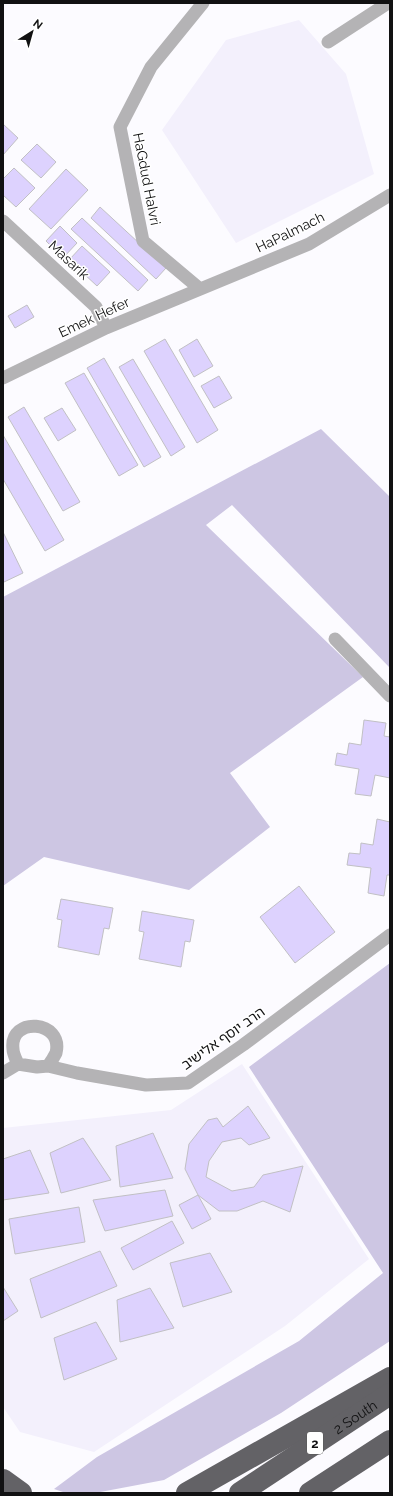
<svg xmlns="http://www.w3.org/2000/svg" width="393" height="1496" viewBox="0 0 393 1496" font-family="Raleway,'Noto Sans Hebrew',sans-serif">
  <style>
    .built { fill: #f3f0fc }
    .green { fill: #cdc6e3 }
    .building { fill: #ddd2fe; stroke: #c1c0c4 }
    .lines { fill: none; stroke-linecap: round; stroke-linejoin: round }
    .minor { stroke: #b4b3b5; stroke-width: 13 }
    .motorway { stroke: #636266; stroke-width: 22 }
    .labels { text-anchor: middle; dominant-baseline: central; stroke-width: 3; stroke-linejoin: round; paint-order: stroke }
    .shield { fill: #fff; stroke: #585859; stroke-width: 1 }
    .shield-label { font-size: 13px; font-weight: bold; fill: #111112 }
    .street-label { font-size: 14px; fill: #111112; stroke: #fff }
  </style>
  <rect width="100%" height="100%" fill="#fcfbff"/>
  <!-- built -->
  <path class="built" d="M 299,20 L 346,74 L 374,174 L 236,243 L 162,130 L 226,40 Z
    M 242,1064 L 369,1259 L 285,1326 L 94,1452 L 20,1432 L 3,1407 L 3,1128 L 171,1110 Z"/>
  <!-- green -->
  <path class="green" d="M 321,429 L 390,497 L 390,668 L 232,505 L 206,525 L 363,677 L 230,773 L 270,827 L 189,890 L 44,857 L 3,886 L 3,597 Z
    M 390,963 L 390,1341 L 281,1413 L 164,1480 L 95,1493 L 66,1493 L 54,1489 L 97,1457 L 299,1341 L 383,1273 L 249,1067 Z"/>
  <!-- building -->
  <path class="building" d="M 3,124 L 18,138 L 3,155 Z
    M 37,144 L 56,162 L 41,178 L 21,160 Z
    M 14,168 L 35,188 L 16,207 L 3,195 L 3,179 Z
    M 66,169 L 88,190 L 51,229 L 29,209 Z
    M 100,207 L 166,268 L 156,279 L 91,218 Z
    M 82,218 L 148,280 L 138,291 L 71,229 Z
    M 60,226 L 77,243 L 63,258 L 46,241 Z
    M 82,246 L 110,272 L 97,286 L 69,260 Z
    M 27,305 L 34,317 L 15,328 L 8,316 Z
    M 165,339 L 218,430 L 197,443 L 144,351 Z
    M 197,339 L 213,366 L 194,377 L 179,350 Z
    M 104,358 L 161,457 L 144,467 L 87,368 Z
    M 133,359 L 185,447 L 171,456 L 119,367 Z
    M 84,373 L 138,465 L 119,476 L 65,383 Z
    M 219,376 L 232,398 L 214,408 L 201,386 Z
    M 24,407 L 80,502 L 63,511 L 8,417 Z
    M 62,408 L 76,430 L 58,441 L 44,418 Z
    M 3,435 L 64,540 L 45,551 L 3,479 Z
    M 3,532 L 23,573 L 4,582 L 3,579 Z
    M 364,720 L 386,723 L 384,736 L 390,737 L 390,778 L 375,775 L 371,796 L 355,794 L 359,769 L 335,765 L 337,753 L 347,755 L 349,743 L 361,745 Z
    M 377,819 L 390,822 L 390,875 L 387,875 L 384,896 L 368,893 L 371,868 L 347,865 L 349,853 L 360,854 L 361,843 L 373,845 Z
    M 299,886 L 335,932 L 295,963 L 260,917 Z
    M 61,899 L 113,908 L 109,929 L 104,928 L 99,955 L 58,947 L 62,920 L 57,919 Z
    M 142,911 L 194,920 L 190,942 L 185,941 L 181,967 L 139,959 L 144,932 L 139,931 Z
    M 248,1106 L 270,1138 L 249,1145 L 241,1138 L 222,1142 L 209,1161 L 206,1177 L 232,1191 L 254,1187 L 263,1175 L 303,1166 L 290,1212 L 263,1201 L 237,1211 L 219,1211 L 198,1195 L 185,1169 L 189,1144 L 208,1120 L 217,1118 L 223,1127 Z
    M 153,1133 L 173,1178 L 120,1187 L 116,1146 Z
    M 83,1138 L 111,1180 L 61,1193 L 50,1153 Z
    M 30,1150 L 49,1193 L 3,1200 L 3,1159 Z
    M 165,1190 L 173,1216 L 105,1231 L 93,1200 Z
    M 198,1195 L 211,1219 L 192,1229 L 179,1205 Z
    M 79,1207 L 85,1242 L 15,1254 L 9,1219 Z
    M 172,1221 L 184,1243 L 133,1270 L 121,1248 Z
    M 100,1251 L 117,1286 L 41,1318 L 30,1279 Z
    M 210,1253 L 232,1292 L 183,1307 L 170,1263 Z
    M 3,1287 L 18,1311 L 3,1321 Z
    M 150,1288 L 174,1328 L 120,1342 L 117,1300 Z
    M 96,1322 L 117,1359 L 64,1380 L 54,1338 Z"/>
  <g class="lines">
    <!-- minor -->
    <path class="minor" d="M 328,42 L 388,3
      M 3,221 L 96,307 L 106,328
      M 200,289 L 143,241 L 120,127 L 151,67 L 203,3
      M 3,378 L 106,328 L 309,244 L 390,195
      M 335,639 L 390,696
      M 18,1064 L 37,1067 L 48,1066 L 77,1073 L 146,1085 L 188,1083 L 243,1045 L 390,935
      M 18,1064 C 16,1059 13,1054 13,1049 C 9,1016 64,1020 56,1053 C 54,1057 51,1062 48,1066
      M 3,1073 L 18,1064"/>
    <!-- motorway -->
    <g class="motorway">
      <path d="M 3,1480 L 21,1493"/>
      <path d="M 187,1493 L 390,1378"/>
      <path id="s1" d="M 240,1493 L 390,1394"/>
      <path d="M 310,1493 L 390,1441"/>
    </g>
  </g>
  <g class="labels">
    <!-- shield labels -->
    <rect class="shield" x="307" y="1432" width="16" height="22" rx="3"/>
    <g class="shield-label">
      <text x="315" y="1443">2</text>
    </g>
    <!-- street labels -->
    <g class="street-label">
      <text transform="translate(147 179) rotate(79)">HaGdud HaIvri</text>
      <text transform="translate(290 232) rotate(-26)">HaPalmach</text>
      <text transform="translate(69 260) rotate(43)">Masarik</text>
      <text transform="translate(94 317) rotate(-25)">Emek Hefer</text>
      <text transform="translate(223 1038) rotate(-35)">הרב יוסף אלישיב</text>
      <text stroke="none"><textPath href="#s1" startOffset="138">2 South</textPath></text>
    </g>
  </g>
  <!-- border -->
  <rect width="393" height="1496" fill="none" stroke="#111112" stroke-width="8"/>
  <!-- north arrow -->
  <g transform="translate(32 32) rotate(37)" stroke="#ffffff" stroke-width="3" paint-order="stroke">
  <path d="M0-3L7 15L0 10L-7 15Z" fill="#111112"/>
  <text y="-6" font-size="11" font-weight="bold" text-anchor="middle" fill="#111112">N</text>
  </g>
</svg>
